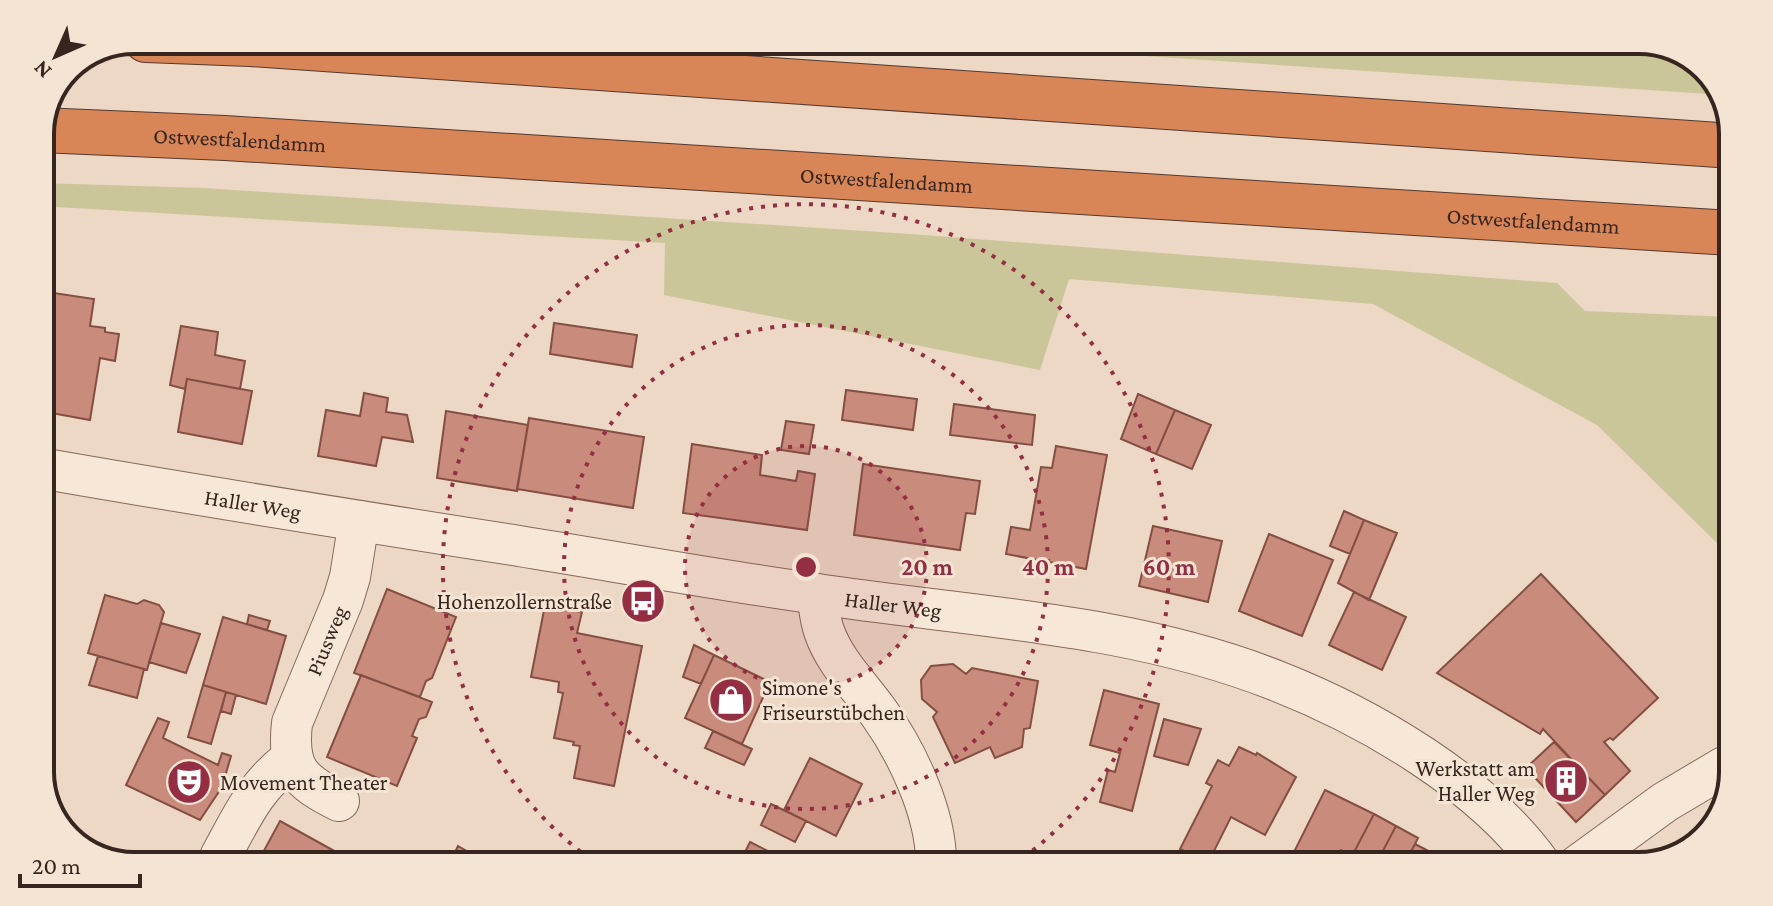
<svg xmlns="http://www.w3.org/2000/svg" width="1773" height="906" viewBox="0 0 1773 906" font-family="'Crimson Pro',serif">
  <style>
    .green { fill: #cac699 }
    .building { fill: #c98c7c; stroke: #844f42; stroke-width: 2 }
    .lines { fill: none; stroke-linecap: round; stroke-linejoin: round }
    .minor-casing { stroke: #86695b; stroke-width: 42 }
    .highway-casing { stroke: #54392f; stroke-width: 46 }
    .minor { stroke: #f7e7d7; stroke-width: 40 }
    .highway { stroke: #d88558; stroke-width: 44 }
    .ring { fill: none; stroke: #932e43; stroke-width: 4; stroke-dasharray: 4 8 }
    .labels { text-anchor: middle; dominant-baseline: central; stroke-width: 6; stroke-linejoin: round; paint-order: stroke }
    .street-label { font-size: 22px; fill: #37251f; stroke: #f4e4d3 }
    .poi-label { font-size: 22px; fill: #37251f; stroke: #f4e4d3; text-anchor: end }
    .rim { fill: none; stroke: #37251f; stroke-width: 4 }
    .centre { fill: #932e43; stroke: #f4e4d3; stroke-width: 4 }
    .ring-label { font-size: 24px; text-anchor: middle; font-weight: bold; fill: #932e43; stroke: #f4e4d3; stroke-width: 6; stroke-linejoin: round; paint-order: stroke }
  </style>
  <rect width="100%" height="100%" fill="#ecd8c4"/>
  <!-- green -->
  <path class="green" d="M 984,45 L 1680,49 L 1717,81 L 1722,95 Z
    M 40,183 L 203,188 L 910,234 L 1557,283 L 1585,311 L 1730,317 L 1727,553 L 1597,425 L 1373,304 L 1069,279 L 1040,370 L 664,295 L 665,243 L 40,206 Z"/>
  <!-- building -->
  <path class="building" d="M 47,292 L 94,299 L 90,326 L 105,328 L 105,332 L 119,334 L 115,361 L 100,358 L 90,420 L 40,411 L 40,320 L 43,320 Z
    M 554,323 L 637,335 L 632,367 L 550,354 Z
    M 181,326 L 218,332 L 215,355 L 245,361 L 240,389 L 187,379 L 185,389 L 170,385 Z
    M 187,379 L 252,391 L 242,444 L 178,432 Z
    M 846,390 L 917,399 L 913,430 L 842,420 Z
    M 364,393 L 388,398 L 386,412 L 407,415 L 413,442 L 382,437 L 376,466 L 318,456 L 326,410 L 360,416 Z
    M 1138,394 L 1175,410 L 1156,454 L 1121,439 Z
    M 954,404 L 1035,415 L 1032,445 L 950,435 Z
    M 1175,410 L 1211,425 L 1192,469 L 1156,454 Z
    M 446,411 L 528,425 L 517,491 L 437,478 Z
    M 529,418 L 644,437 L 633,508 L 517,489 Z
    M 786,421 L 814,425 L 809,454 L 781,450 Z
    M 692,444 L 762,455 L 760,475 L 796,481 L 798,471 L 815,474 L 807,530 L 683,513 Z
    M 1056,446 L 1107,455 L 1086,569 L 1006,554 L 1011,527 L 1030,530 L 1041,467 L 1052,468 Z
    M 863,464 L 980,481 L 975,514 L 966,513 L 960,550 L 854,535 Z
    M 1344,511 L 1364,520 L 1350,554 L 1330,546 Z
    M 1364,520 L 1397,533 L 1369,600 L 1338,583 Z
    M 1153,526 L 1222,541 L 1208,602 L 1139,586 Z
    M 1269,534 L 1333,560 L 1302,636 L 1239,611 Z
    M 1541,574 L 1658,698 L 1613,740 L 1610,738 L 1604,742 L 1630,771 L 1605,795 L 1543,729 L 1540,734 L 1437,673 Z
    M 387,589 L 456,617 L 432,678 L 426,681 L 420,697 L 354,673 Z
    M 1354,592 L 1406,617 L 1382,670 L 1329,645 Z
    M 105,595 L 137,604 L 144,600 L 159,605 L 164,612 L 147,670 L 88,653 Z
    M 545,605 L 582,612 L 577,633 L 642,646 L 614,786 L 574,778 L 580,746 L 573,745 L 574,742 L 554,738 L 563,693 L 558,692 L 559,682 L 531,677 Z
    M 249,615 L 270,621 L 267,630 L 247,624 Z
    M 223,617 L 286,636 L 266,704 L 203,685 Z
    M 161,623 L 200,634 L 186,673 L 149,662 Z
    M 694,645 L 714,655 L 701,684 L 683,677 Z
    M 714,655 L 770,682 L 742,744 L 685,718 Z
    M 98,656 L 144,669 L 137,698 L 89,685 Z
    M 953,664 L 966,674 L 972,668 L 1038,681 L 1030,728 L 1024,729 L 1022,747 L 995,758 L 990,747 L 955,763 L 933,717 L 937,712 L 922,699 L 921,680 L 931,666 Z
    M 361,675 L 432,702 L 426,717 L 419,719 L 412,736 L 417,738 L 397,786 L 327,757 Z
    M 203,685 L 226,692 L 211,744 L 188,737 Z
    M 1104,690 L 1159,704 L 1132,811 L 1100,802 L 1108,770 L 1115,772 L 1120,753 L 1090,745 Z
    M 226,692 L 236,695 L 231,714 L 221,711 Z
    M 158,718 L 169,722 L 163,738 L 218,765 L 222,753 L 231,756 L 222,787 L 200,820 L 126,785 Z
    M 1164,719 L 1201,729 L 1188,765 L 1154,756 Z
    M 713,731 L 752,749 L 744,765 L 705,748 Z
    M 1554,742 L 1605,795 L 1576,822 L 1526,768 Z
    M 1239,747 L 1256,755 L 1257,753 L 1296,777 L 1265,835 L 1231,817 L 1208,863 L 1180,849 L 1212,786 L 1206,783 L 1218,760 L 1229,766 Z
    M 810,758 L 862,784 L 836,836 L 784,810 Z
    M 1325,790 L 1374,814 L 1352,856 L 1341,850 L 1334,864 L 1320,864 L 1294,852 Z
    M 771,804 L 806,821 L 795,842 L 761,825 Z
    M 1374,814 L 1396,826 L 1376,864 L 1369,864 L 1352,856 Z
    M 280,821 L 347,858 L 260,858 Z
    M 1396,826 L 1418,838 L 1415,844 L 1404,865 L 1376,864 Z
    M 750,842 L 788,861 L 741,860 Z
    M 1415,844 L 1455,865 L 1404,865 Z
    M 458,846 L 481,859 L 452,859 Z"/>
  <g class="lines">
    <!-- minor casing -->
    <g class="minor-casing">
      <g id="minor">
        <path id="s1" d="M 40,468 C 199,496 359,521 519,546 C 618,562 718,580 817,594 C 971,617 1131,623 1277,681 C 1369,717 1484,784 1541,865"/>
        <path d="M 817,594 C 819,606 820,620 824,631 C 835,663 860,686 879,713 C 907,752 936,813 936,862"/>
        <path id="s2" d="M 339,801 C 299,781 287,769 292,723 L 343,600 L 350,577 L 359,521"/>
        <path d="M 220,857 C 242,817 254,787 291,759"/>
        <path d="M 1577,866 L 1665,802 L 1724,767"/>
      </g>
    </g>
    <!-- highway casing -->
    <g class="highway-casing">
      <g id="highway">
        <path d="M 146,40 L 250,44 L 1733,146"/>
        <path id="s3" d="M 40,130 L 225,138 L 1731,233"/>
      </g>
    </g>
    <!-- minor -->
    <use href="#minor" class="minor"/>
    <!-- highway -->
    <use href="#highway" class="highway"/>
  </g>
  <!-- distance rings -->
  <circle cx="806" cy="567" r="121" fill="#932e43" fill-opacity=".12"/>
  <g class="ring">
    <circle cx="806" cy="567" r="121"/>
    <circle cx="806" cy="567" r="242"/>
    <path d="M590 859A363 363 0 1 1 1019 861"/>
  </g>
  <!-- icons -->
  <defs>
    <g id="bus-disc" transform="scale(2.3)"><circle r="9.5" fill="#932e43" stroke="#f4e4d3"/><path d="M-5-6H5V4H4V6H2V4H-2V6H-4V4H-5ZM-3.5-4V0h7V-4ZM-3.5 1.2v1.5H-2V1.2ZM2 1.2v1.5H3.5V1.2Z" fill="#fff"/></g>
    <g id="shop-disc" transform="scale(2.3)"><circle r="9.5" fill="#932e43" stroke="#f4e4d3"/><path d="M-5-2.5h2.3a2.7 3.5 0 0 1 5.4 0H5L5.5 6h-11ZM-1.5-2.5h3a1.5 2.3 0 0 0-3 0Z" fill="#fff"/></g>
    <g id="building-disc" transform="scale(2.3)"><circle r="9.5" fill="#932e43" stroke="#f4e4d3"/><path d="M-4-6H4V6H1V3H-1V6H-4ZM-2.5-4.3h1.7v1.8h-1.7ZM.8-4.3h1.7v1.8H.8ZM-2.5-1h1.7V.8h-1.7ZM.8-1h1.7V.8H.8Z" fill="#fff"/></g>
    <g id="theatre-disc" transform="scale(2.3)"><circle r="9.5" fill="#932e43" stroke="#f4e4d3"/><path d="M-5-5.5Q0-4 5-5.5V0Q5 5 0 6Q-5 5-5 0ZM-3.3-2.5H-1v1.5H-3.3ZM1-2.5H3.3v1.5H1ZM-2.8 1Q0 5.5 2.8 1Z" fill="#fff"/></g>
  </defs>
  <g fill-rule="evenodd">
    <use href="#bus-disc" x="643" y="601"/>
    <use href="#shop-disc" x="731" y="700"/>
    <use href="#building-disc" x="1566" y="781"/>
    <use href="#theatre-disc" x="189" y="782"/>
  </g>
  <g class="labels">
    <!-- street labels -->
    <g class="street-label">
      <text stroke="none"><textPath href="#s3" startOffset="200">Ostwestfalendamm</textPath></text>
      <text stroke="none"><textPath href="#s3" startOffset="848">Ostwestfalendamm</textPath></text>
      <text stroke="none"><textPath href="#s3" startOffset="1496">Ostwestfalendamm</textPath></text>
      <text stroke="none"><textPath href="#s1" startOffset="216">Haller Weg</textPath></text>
      <text stroke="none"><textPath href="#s1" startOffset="864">Haller Weg</textPath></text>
      <text stroke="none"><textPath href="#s2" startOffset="190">Piusweg</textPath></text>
    </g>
    <!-- poi labels -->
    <g class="poi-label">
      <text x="612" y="601">Hohenzollernstraße</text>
      <text x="762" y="687" text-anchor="start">Simone's<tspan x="762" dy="25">Friseurstübchen</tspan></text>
      <text x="1535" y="768">Werkstatt am<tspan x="1535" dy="25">Haller Weg</tspan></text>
      <text x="220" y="782" text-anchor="start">Movement Theater</text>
    </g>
  </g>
  <!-- crop -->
  <path d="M0 0H1773V906H0ZM134 54H1639A80 80 0 0 1 1719 134V772A80 80 0 0 1 1639 852H134A80 80 0 0 1 54 772V134A80 80 0 0 1 134 54Z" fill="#f4e4d3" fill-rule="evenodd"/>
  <path class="rim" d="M134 54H1639A80 80 0 0 1 1719 134V772A80 80 0 0 1 1639 852H134A80 80 0 0 1 54 772V134A80 80 0 0 1 134 54Z"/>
  <circle cx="806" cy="567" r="12" class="centre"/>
  <g class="ring-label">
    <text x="927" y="575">20 m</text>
    <text x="1048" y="575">40 m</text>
    <text x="1169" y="575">60 m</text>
  </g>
  <!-- north arrow -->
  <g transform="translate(56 56) rotate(225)" stroke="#f4e4d3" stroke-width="6" paint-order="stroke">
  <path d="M0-6L14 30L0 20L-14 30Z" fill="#37251f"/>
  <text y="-12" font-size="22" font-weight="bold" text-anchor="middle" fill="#37251f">N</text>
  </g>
  <!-- scale -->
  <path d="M20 874v12h120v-12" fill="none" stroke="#37251f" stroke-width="4"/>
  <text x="32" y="874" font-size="24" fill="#37251f" stroke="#f4e4d3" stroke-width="6" paint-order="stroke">20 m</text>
</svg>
